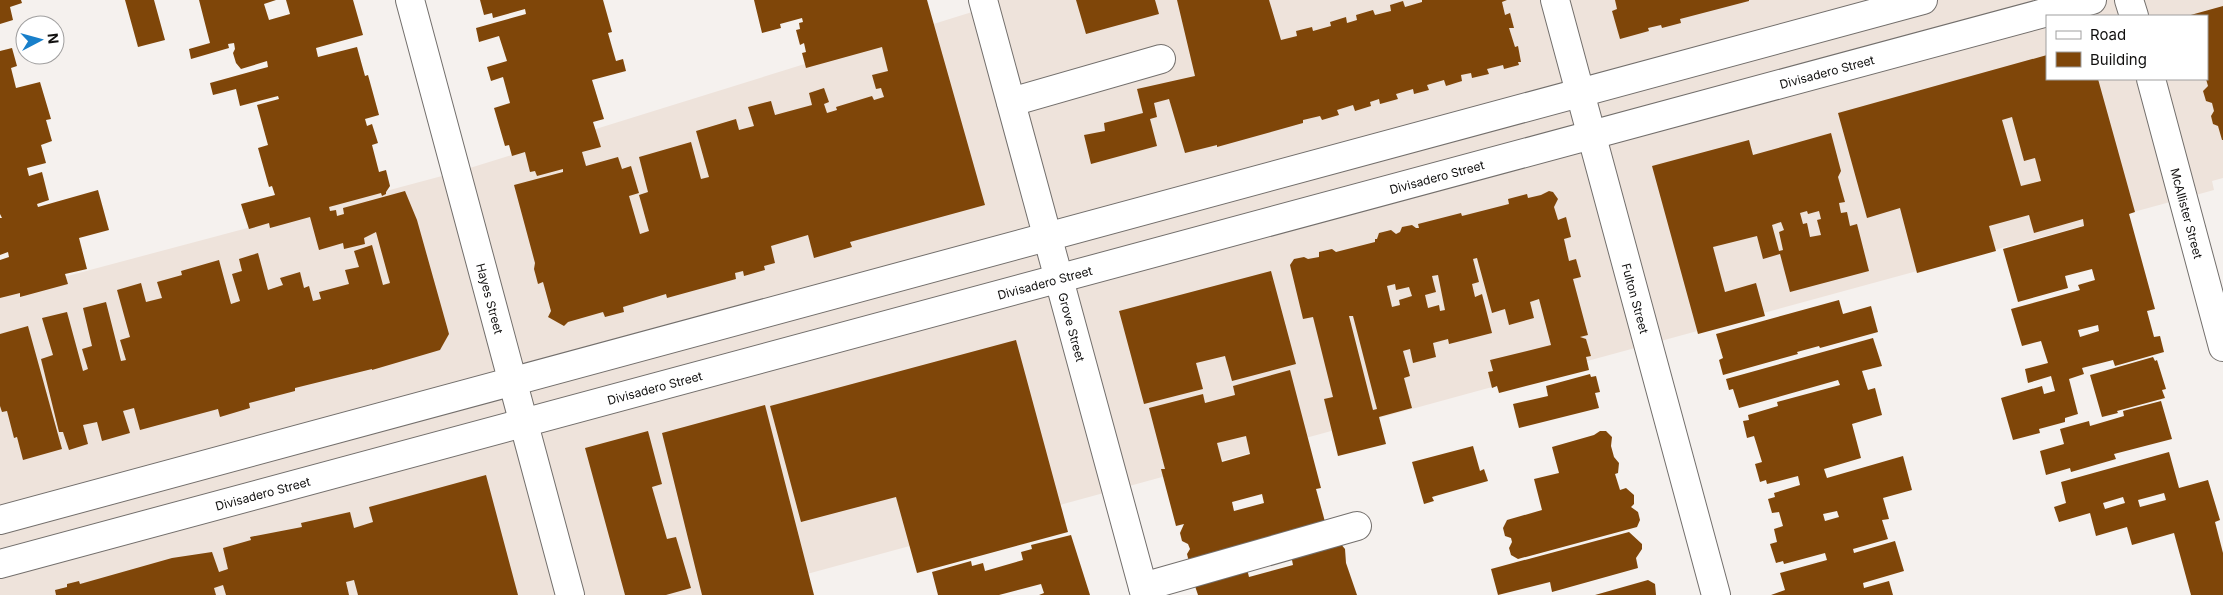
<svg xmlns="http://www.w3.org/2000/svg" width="2223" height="595" viewBox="0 0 2223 595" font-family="Inter,sans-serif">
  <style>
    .built { fill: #eee3db; fill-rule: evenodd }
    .building { fill: #7f4609; fill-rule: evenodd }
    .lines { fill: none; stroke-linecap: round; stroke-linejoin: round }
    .minor-casing { stroke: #736f6c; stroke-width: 30 }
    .major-casing { stroke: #736f6c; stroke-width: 30 }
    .minor { stroke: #fff; stroke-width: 28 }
    .major { stroke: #fff; stroke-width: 28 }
    .labels { text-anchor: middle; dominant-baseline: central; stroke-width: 5; stroke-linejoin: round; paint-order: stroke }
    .street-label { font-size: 12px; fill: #11100f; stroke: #fff }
  </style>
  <rect width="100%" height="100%" fill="#f5f1ee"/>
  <!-- built -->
  <path class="built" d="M 983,0 L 2223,0 L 2223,178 L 2212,181 L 2214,190 L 730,595 L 0,595 L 0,294 L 457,172 L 985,8 ZM 2047,16 L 2207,16 L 2207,79 L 2047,79 Z"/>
  <!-- building -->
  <path class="building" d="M 0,0 L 21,0 L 22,3 L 10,7 L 13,20 L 0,24 Z
    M 125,0 L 154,0 L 165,40 L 138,47 Z
    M 199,0 L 276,0 L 264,4 L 269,20 L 290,14 L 286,0 L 353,0 L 363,35 L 316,48 L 318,57 L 357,47 L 365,76 L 368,75 L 379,115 L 365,119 L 367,126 L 372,124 L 378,143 L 372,145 L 379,172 L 386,170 L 390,186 L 386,192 L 386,194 L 382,196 L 381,193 L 329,207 L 330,211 L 336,210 L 337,216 L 344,214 L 343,208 L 405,191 L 417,220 L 449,334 L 440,350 L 372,370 L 372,369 L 295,388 L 295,391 L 249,403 L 250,408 L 220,417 L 218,409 L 140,430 L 134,408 L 123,411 L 130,433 L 102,441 L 97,422 L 83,425 L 88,444 L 69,450 L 63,432 L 59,432 L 41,359 L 53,355 L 42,318 L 67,312 L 83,371 L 88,369 L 82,349 L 92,346 L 83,308 L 106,302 L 121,361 L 126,360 L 120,340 L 130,337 L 117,290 L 141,283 L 146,302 L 162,298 L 157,282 L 182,275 L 181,271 L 219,260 L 231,304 L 240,301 L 232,274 L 242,271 L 239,259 L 258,253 L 268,290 L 283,285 L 280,278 L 300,272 L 304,288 L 309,286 L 313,301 L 321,299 L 319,292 L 349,284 L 345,270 L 359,267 L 354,251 L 372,245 L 383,285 L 390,283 L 376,232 L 364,238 L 365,244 L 344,249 L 343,243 L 319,250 L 310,217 L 270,228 L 269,223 L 249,229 L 241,204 L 275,195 L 272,186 L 269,187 L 258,148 L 268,145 L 257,105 L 279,99 L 278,96 L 240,106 L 236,89 L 213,95 L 210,83 L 268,67 L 267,61 L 241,69 L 236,63 L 233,53 L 235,49 L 234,43 L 228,44 L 229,48 L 191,59 L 189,49 L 210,43 Z
    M 480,0 L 603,0 L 612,32 L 608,33 L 616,61 L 623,59 L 626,71 L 592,80 L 604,119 L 593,122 L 601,147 L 582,152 L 586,166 L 618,157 L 622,169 L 631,166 L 639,193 L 629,196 L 640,234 L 649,231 L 639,195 L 648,192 L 639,157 L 691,142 L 701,179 L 709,177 L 696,131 L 736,119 L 739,130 L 754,126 L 748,107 L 771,101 L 775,115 L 812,105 L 809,93 L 824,88 L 829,102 L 824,104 L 827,113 L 837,110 L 836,107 L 872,96 L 874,100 L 884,97 L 881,88 L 876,89 L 872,75 L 888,71 L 882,47 L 806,68 L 802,53 L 806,52 L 804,43 L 800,45 L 796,30 L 800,29 L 799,23 L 803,22 L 802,18 L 780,24 L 781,28 L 762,33 L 754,0 L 927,0 L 985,205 L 850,242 L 852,247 L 814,258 L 808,235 L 771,246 L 775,263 L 764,266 L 765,270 L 744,276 L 743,271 L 735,273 L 736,279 L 667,298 L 666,294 L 623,307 L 624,312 L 605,317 L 603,312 L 568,322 L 564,326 L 548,317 L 551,311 L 543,282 L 538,284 L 534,269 L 535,263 L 514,185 L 563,172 L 563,169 L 537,176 L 535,171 L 530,172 L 525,152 L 512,156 L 509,145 L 505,146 L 494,108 L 510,103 L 503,77 L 491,81 L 487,67 L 507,61 L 499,36 L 479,42 L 476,28 L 526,14 L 525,9 L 493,18 L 492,13 L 484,15 Z
    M 1076,0 L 1155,0 L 1159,14 L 1086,34 Z
    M 1177,0 L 1269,0 L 1281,40 L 1297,36 L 1296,31 L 1312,27 L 1313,31 L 1331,26 L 1330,22 L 1346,17 L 1347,23 L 1357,20 L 1356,15 L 1373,10 L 1375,15 L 1391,11 L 1390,5 L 1403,1 L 1405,7 L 1422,2 L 1422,0 L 1507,0 L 1502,2 L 1505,15 L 1510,13 L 1514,28 L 1509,28 L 1515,47 L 1518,46 L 1521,62 L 1518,62 L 1519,65 L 1504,69 L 1503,65 L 1487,69 L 1489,74 L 1472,78 L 1471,73 L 1461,75 L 1462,81 L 1446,86 L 1444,80 L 1427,85 L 1429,90 L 1414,94 L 1413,89 L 1396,94 L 1398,99 L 1380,104 L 1379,99 L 1370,102 L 1371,106 L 1355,111 L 1353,105 L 1337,110 L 1339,115 L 1322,120 L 1320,116 L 1303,120 L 1303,123 L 1217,147 L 1217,145 L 1185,153 L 1169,99 L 1154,103 L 1157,117 L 1150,119 L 1157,146 L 1091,164 L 1084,135 L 1105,131 L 1104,123 L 1143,113 L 1137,89 L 1195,76 Z
    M 1615,0 L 1749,0 L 1749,1 L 1680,19 L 1681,23 L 1662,28 L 1661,25 L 1648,28 L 1649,31 L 1620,39 L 1612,11 L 1617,9 Z
    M 2223,6 L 2223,140 L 2222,140 L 2218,126 L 2213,124 L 2211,116 L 2214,111 L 2212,103 L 2206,101 L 2203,91 L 2208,86 L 2206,79 L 2207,16 L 2187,16 Z
    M 12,48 L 17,66 L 11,68 L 16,88 L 40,82 L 51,119 L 46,120 L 52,141 L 41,145 L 46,163 L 27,168 L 29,176 L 42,172 L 49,200 L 37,204 L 38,207 L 98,190 L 109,230 L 79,238 L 87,269 L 65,274 L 68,284 L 20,297 L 20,293 L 0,298 L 0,260 L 9,257 L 8,252 L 0,255 L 0,218 L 2,218 L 0,214 L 0,51 Z
    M 2047,55 L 2047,79 L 2098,79 L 2135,212 L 2129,214 L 2155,309 L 2147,311 L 2154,337 L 2160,336 L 2164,352 L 2115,366 L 2113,360 L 2082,368 L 2084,374 L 2069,379 L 2078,414 L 2065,418 L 2065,422 L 2039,429 L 2040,433 L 2013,440 L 2001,398 L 2042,386 L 2044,394 L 2055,391 L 2051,376 L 2028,383 L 2025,369 L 2048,363 L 2041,341 L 2022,346 L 2011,309 L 2080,290 L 2078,285 L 2095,280 L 2092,269 L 2065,276 L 2068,288 L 2018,302 L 2003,249 L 2084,226 L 2083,219 L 2034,233 L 2029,215 L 1989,226 L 1996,251 L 1917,273 L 1900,208 L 1867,218 L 1838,113 ZM 2012,117 L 2024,161 L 2035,158 L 2041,181 L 2021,186 L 2002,120 ZM 2098,325 L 2099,331 L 2080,337 L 2078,330 Z
    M 1831,133 L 1841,171 L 1838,177 L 1845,202 L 1839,203 L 1841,213 L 1847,212 L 1850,226 L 1857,224 L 1869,271 L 1790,292 L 1780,254 L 1763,259 L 1757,236 L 1713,247 L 1725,292 L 1756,283 L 1765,316 L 1698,334 L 1652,166 L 1749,140 L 1753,155 ZM 1807,211 L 1808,214 L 1819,211 L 1821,219 L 1817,220 L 1821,235 L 1810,237 L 1807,223 L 1803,224 L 1800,213 ZM 1781,222 L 1784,230 L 1779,232 L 1783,250 L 1779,251 L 1772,225 Z
    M 1549,191 L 1553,192 L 1558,199 L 1554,207 L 1558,220 L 1566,217 L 1571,237 L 1564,239 L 1569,261 L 1576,259 L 1581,277 L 1573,279 L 1588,335 L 1580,337 L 1586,339 L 1591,356 L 1586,357 L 1589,370 L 1499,393 L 1497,386 L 1492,388 L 1488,372 L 1493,371 L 1490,360 L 1551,345 L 1539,299 L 1530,302 L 1534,318 L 1509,325 L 1505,309 L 1492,313 L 1477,258 L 1473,259 L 1479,282 L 1472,284 L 1475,297 L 1482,294 L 1492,333 L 1449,344 L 1448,339 L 1433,343 L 1436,357 L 1413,363 L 1410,349 L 1403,351 L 1410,376 L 1404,378 L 1412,408 L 1379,417 L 1386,444 L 1338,456 L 1324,399 L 1333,397 L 1313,317 L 1303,319 L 1290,265 L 1294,259 L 1304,257 L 1308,259 L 1319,257 L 1319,252 L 1332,249 L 1336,252 L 1375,242 L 1375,239 L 1377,239 L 1379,233 L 1391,230 L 1396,234 L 1400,232 L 1402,227 L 1412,225 L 1416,228 L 1419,228 L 1418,224 L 1461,213 L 1462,216 L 1509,204 L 1508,199 L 1527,194 L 1528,198 L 1541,195 ZM 1438,275 L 1445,310 L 1440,311 L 1439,305 L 1428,308 L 1425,295 L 1436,292 L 1432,276 ZM 1395,284 L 1396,290 L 1409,287 L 1412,296 L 1399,300 L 1400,305 L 1392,307 L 1387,286 ZM 1349,316 L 1353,316 L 1377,409 L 1373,410 Z
    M 1271,271 L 1296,364 L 1232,381 L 1225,356 L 1196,363 L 1203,389 L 1144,404 L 1119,311 Z
    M 1839,300 L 1843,314 L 1871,306 L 1878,332 L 1820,348 L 1819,346 L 1797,352 L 1798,354 L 1723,375 L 1719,360 L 1723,358 L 1716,334 Z
    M 28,326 L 62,449 L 23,460 L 17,437 L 14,438 L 7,411 L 2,412 L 0,406 L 0,334 Z
    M 1873,338 L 1882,366 L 1862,371 L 1868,390 L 1875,388 L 1882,415 L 1852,424 L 1861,458 L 1824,469 L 1827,478 L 1903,456 L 1912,490 L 1883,498 L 1889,519 L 1882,520 L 1888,539 L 1853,549 L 1854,553 L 1895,541 L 1904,571 L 1863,583 L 1864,588 L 1889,581 L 1893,595 L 1771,595 L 1785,590 L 1780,573 L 1827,560 L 1825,553 L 1784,564 L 1783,561 L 1776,563 L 1770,544 L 1777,542 L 1774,529 L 1783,526 L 1779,512 L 1772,513 L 1768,499 L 1775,497 L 1774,493 L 1800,485 L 1798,476 L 1767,484 L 1766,480 L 1760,482 L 1755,464 L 1762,462 L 1754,436 L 1747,438 L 1743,421 L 1749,420 L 1748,415 L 1778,406 L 1777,402 L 1840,385 L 1838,380 L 1739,408 L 1733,389 L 1729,390 L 1726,379 ZM 1837,511 L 1839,517 L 1825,521 L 1823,514 Z
    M 1016,340 L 1068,532 L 917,573 L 896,497 L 801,522 L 770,406 Z
    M 2153,357 L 2155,361 L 2157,360 L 2166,389 L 2162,390 L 2165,398 L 2117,411 L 2118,413 L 2102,417 L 2090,375 Z
    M 1290,370 L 1321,488 L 1316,489 L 1327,529 L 1190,566 L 1187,554 L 1190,549 L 1188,544 L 1182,541 L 1180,533 L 1184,524 L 1176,526 L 1161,469 L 1165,469 L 1149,408 L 1203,394 L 1205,403 L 1235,395 L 1233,386 ZM 1246,436 L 1250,454 L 1222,462 L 1217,443 ZM 1262,494 L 1264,503 L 1234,511 L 1232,502 Z
    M 1590,374 L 1591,377 L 1596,376 L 1600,392 L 1595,393 L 1599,408 L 1519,428 L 1513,404 L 1548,396 L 1546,386 Z
    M 2161,401 L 2172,439 L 2114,454 L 2116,459 L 2071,472 L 2070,468 L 2046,475 L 2040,451 L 2064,444 L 2060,429 L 2089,421 L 2090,426 L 2124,416 L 2123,411 Z
    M 765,405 L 814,595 L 702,595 L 662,433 Z
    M 648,431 L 662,484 L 652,487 L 667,539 L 676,537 L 691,588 L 666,595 L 625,595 L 585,448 Z
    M 1600,431 L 1606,431 L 1612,437 L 1611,446 L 1614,457 L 1619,463 L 1618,473 L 1615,474 L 1620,490 L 1626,488 L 1634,495 L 1634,504 L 1631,507 L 1638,512 L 1640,520 L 1637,527 L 1518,559 L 1511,555 L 1509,548 L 1512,542 L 1511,538 L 1505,536 L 1503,528 L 1507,520 L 1542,510 L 1534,479 L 1559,473 L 1552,447 L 1594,435 Z
    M 1473,446 L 1480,471 L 1484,469 L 1488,481 L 1432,497 L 1434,501 L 1424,504 L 1412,462 Z
    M 2169,452 L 2179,488 L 2208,480 L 2220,520 L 2215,522 L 2223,553 L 2223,595 L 2191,595 L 2174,533 L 2132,545 L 2127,527 L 2096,536 L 2090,513 L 2059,522 L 2054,507 L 2066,503 L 2061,482 ZM 2164,493 L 2166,500 L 2140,507 L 2138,500 ZM 2123,497 L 2125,503 L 2105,509 L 2103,503 Z
    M 486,475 L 518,595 L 358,595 L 354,580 L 346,582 L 349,595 L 226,595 L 223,585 L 214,588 L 216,595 L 56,595 L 55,590 L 67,587 L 67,584 L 79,581 L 80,584 L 172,558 L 212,552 L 219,572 L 228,569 L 223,548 L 251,540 L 250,537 L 302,527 L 301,523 L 350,512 L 354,528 L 373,522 L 369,507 Z
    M 1629,532 L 1642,544 L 1642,549 L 1636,558 L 1638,568 L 1552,592 L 1550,582 L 1498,595 L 1491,569 Z
    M 1071,535 L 1090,595 L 1039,595 L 1044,593 L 1041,584 L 999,595 L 938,595 L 932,572 L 971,561 L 972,566 L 983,563 L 985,571 L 1023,560 L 1021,552 L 1032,549 L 1031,545 Z
    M 1340,543 L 1345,549 L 1346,563 L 1357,595 L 1198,595 L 1194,583 L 1247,569 L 1249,577 L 1293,565 L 1291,555 Z
    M 1648,580 L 1655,584 L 1656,595 L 1595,595 Z"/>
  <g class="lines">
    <!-- minor casing -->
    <g class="minor-casing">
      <g id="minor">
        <path id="s1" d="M 410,0 L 570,595"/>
        <path id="s2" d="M 983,0 L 1145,595"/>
        <path id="s3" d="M 1555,0 L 1716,595"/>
        <path d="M 2129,0 L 2134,16"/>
        <path id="s4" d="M 2151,79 L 2223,347"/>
        <path d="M 1011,102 L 1161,59"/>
        <path d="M 1143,587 L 1357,526"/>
      </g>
    </g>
    <!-- major casing -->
    <g class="major-casing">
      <g id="major">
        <path d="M 0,520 L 1923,0"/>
        <path id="s5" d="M 0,564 L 2092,0"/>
      </g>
    </g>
    <!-- minor -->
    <use href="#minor" class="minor"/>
    <!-- major -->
    <use href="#major" class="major"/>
  </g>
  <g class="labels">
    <!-- street labels -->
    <g class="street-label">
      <text stroke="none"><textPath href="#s5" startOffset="1892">Divisadero Street</textPath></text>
      <text stroke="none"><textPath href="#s5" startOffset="1488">Divisadero Street</textPath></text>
      <text stroke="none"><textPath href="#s4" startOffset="139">McAllister Street</textPath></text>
      <text stroke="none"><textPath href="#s5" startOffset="1082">Divisadero Street</textPath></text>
      <text stroke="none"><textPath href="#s1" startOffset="309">Hayes Street</textPath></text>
      <text stroke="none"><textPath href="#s3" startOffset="309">Fulton Street</textPath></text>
      <text stroke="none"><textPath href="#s2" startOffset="339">Grove Street</textPath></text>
      <text stroke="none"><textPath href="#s5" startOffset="678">Divisadero Street</textPath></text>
      <text stroke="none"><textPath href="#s5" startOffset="272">Divisadero Street</textPath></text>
    </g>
  </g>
  <!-- legend -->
  <rect x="2046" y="15" width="162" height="65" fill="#ffffff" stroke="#a09f9f"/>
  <rect x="2056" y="31" width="25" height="8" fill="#ffffff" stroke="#a09f9f"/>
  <text x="2090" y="40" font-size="15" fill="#11100f">Road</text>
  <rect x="2056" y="52" width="25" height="15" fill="#7f4609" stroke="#a09f9f"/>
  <text x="2090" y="65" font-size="15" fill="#11100f">Building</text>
  <!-- north arrow -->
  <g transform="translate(40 40) rotate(84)"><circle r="24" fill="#ffffff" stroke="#a09f9f"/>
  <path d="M0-4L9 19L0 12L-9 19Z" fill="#187fca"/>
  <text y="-8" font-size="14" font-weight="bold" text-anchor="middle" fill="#11100f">N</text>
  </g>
</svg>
